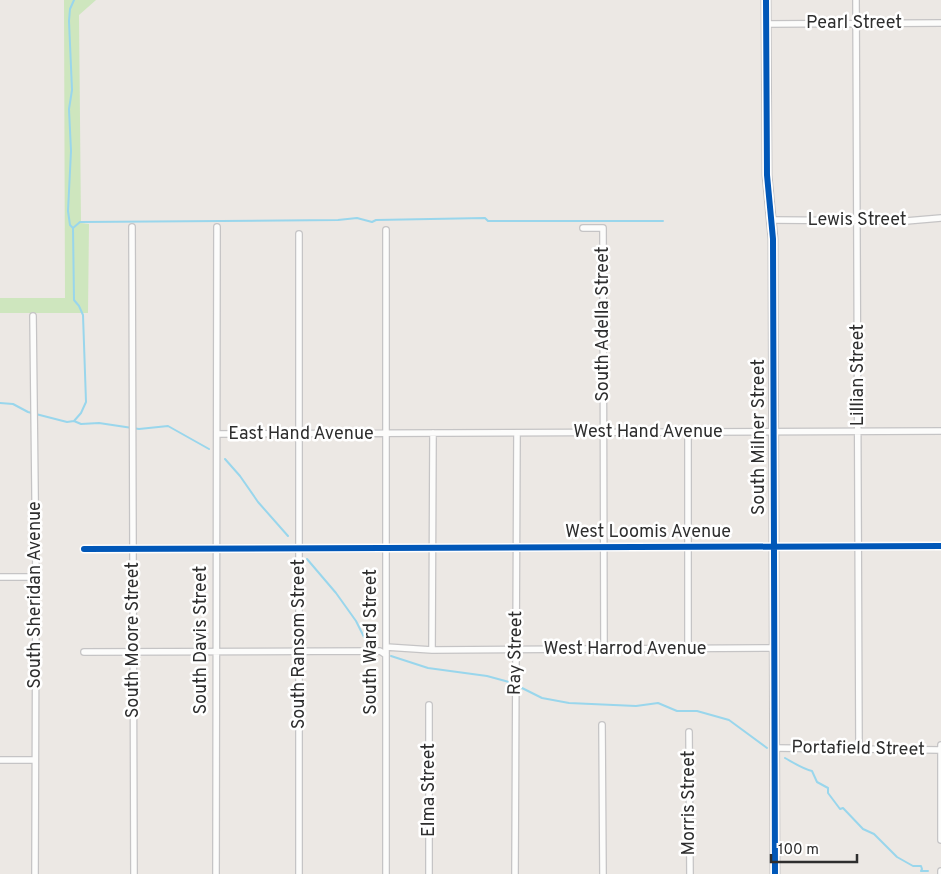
<svg xmlns="http://www.w3.org/2000/svg" width="941" height="874" viewBox="0 0 941 874" font-family="Overpass,sans-serif">
  <style>
    .green { fill: #cee6be }
    .lines { fill: none; stroke-linecap: round; stroke-linejoin: round }
    .stream { stroke: #99d6ec; stroke-width: 2 }
    .street-casing { stroke: #c5c4c5; stroke-width: 8 }
    .secondary-casing { stroke: #c5c4c5; stroke-width: 11 }
    .street { stroke: #fcfcfb; stroke-width: 5.5 }
    .secondary { stroke: #fcfcfb; stroke-width: 9 }
    .cycleway-casing { stroke: #fff; stroke-width: 9 }
    .cycleway { stroke: #0057b8; stroke-width: 6 }
    .labels { text-anchor: middle; dominant-baseline: central; stroke-width: 5; stroke-linejoin: round; paint-order: stroke }
    .street-label { font-size: 18px; fill: #2e2e2e; stroke: #fff }
  </style>
  <rect width="100%" height="100%" fill="#ece8e4"/>
  <!-- green -->
  <path class="green" d="M 64,0 L 96,0 L 79,15 L 81,223 L 89,224 L 88,313 L 0,313 L 0,298 L 65,298 Z"/>
  <g class="lines">
    <!-- stream -->
    <path class="stream" d="M 73,228 L 80,222 L 338,220 L 357,218 L 372,222 L 376,220 L 485,218 L 488,221 L 663,221
      M 0,403 L 13,404 L 28,412 L 67,422 L 74,421 L 81,424 L 99,423 L 139,429 L 168,426 L 209,449
      M 74,421 L 81,413 L 86,402 L 83,315 L 79,306 L 74,300 L 73,228 L 70,225 L 68,211 L 71,151 L 69,109 L 72,90 L 69,21 L 70,9 L 74,0
      M 225,459 L 240,476 L 258,502 L 288,536
      M 307,559 L 336,593 L 356,621 L 364,637 L 376,642
      M 391,656 L 428,668 L 487,676 L 509,682
      M 520,687 L 542,698 L 569,703 L 636,706 L 658,703 L 677,711 L 697,711 L 729,720 L 767,748
      M 785,758 C 794,763 803,769 812,771 L 817,782 L 828,788 L 828,793 L 840,809 L 843,808 L 863,829 L 874,834 L 897,857 L 913,866 L 921,866 L 922,869 L 921,871 L 928,871"/>
    <!-- street casing -->
    <g class="street-casing">
      <path id="street" d="M 856,0 L 859,749
        M 766,24 L 941,23
        M 772,220 L 906,221 L 941,218
        M 132,227 L 134,874
        M 583,228 L 603,228 L 604,649
        M 386,230 L 386,874
        M 33,316 L 36,577 L 35,874
        M 688,432 L 688,649
        M 217,434 L 941,431
        M 84,549 L 941,546
        M 0,577 L 36,577
        M 386,647 L 432,650 L 774,648
        M 432,650 L 433,433
        M 84,652 L 380,651 L 386,655
        M 429,705 L 429,874
        M 602,725 L 603,874
        M 689,732 L 690,874
        M 941,745 L 941,840
        M 775,748 L 941,750
        M 0,760 L 35,760
        M 216,874 L 217,227
        M 299,874 L 299,234
        M 515,874 L 517,433
        M 941,874 L 941,871"/>
    </g>
    <!-- secondary casing -->
    <g class="secondary-casing">
      <path id="secondary" d="M 766,0 L 767,175 L 773,239 L 775,874"/>
    </g>
    <!-- street -->
    <use href="#street" class="street"/>
    <!-- secondary -->
    <use href="#secondary" class="secondary"/>
    <!-- cycleway casing -->
    <g class="cycleway-casing">
      <path id="cycleway" d="M 766,0 L 767,175 L 773,239 L 775,874
        M 84,549 L 941,546"/>
    </g>
    <!-- cycleway -->
    <use href="#cycleway" class="cycleway"/>
  </g>
  <g class="labels">
    <!-- street labels -->
    <g class="street-label">
      <text x="854" y="23">Pearl Street</text>
      <text x="857" y="220">Lewis Street</text>
      <text transform="translate(603 324) rotate(-90)">South Adella Street</text>
      <text transform="translate(858 375) rotate(-90)">Lillian Street</text>
      <text x="648" y="432">West Hand Avenue</text>
      <text x="301" y="434">East Hand Avenue</text>
      <text transform="translate(759 437) rotate(-90)">South Milner Street</text>
      <text x="648" y="532">West Loomis Avenue</text>
      <text transform="translate(35 595) rotate(-90)">South Sheridan Avenue</text>
      <text transform="translate(133 640) rotate(-90)">South Moore Street</text>
      <text transform="translate(201 640) rotate(-90)">South Davis Street</text>
      <text transform="translate(371 642) rotate(-90)">South Ward Street</text>
      <text transform="translate(299 644) rotate(-90)">South Ransom Street</text>
      <text x="625" y="649">West Harrod Avenue</text>
      <text transform="translate(516 653) rotate(-89)">Ray Street</text>
      <text transform="translate(858 749) rotate(1)">Portafield Street</text>
      <text transform="translate(429 790) rotate(-90)">Elma Street</text>
      <text transform="translate(689 803) rotate(-90)">Morris Street</text>
    </g>
  </g>
  <!-- scale -->
  <path d="M771 854v8h86v-8" fill="none" stroke="#2e2e2e" stroke-width="2.5"/>
  <text x="778" y="854" font-size="15" fill="#2e2e2e" stroke="#ffffff" stroke-width="4" paint-order="stroke">100 m</text>
</svg>
